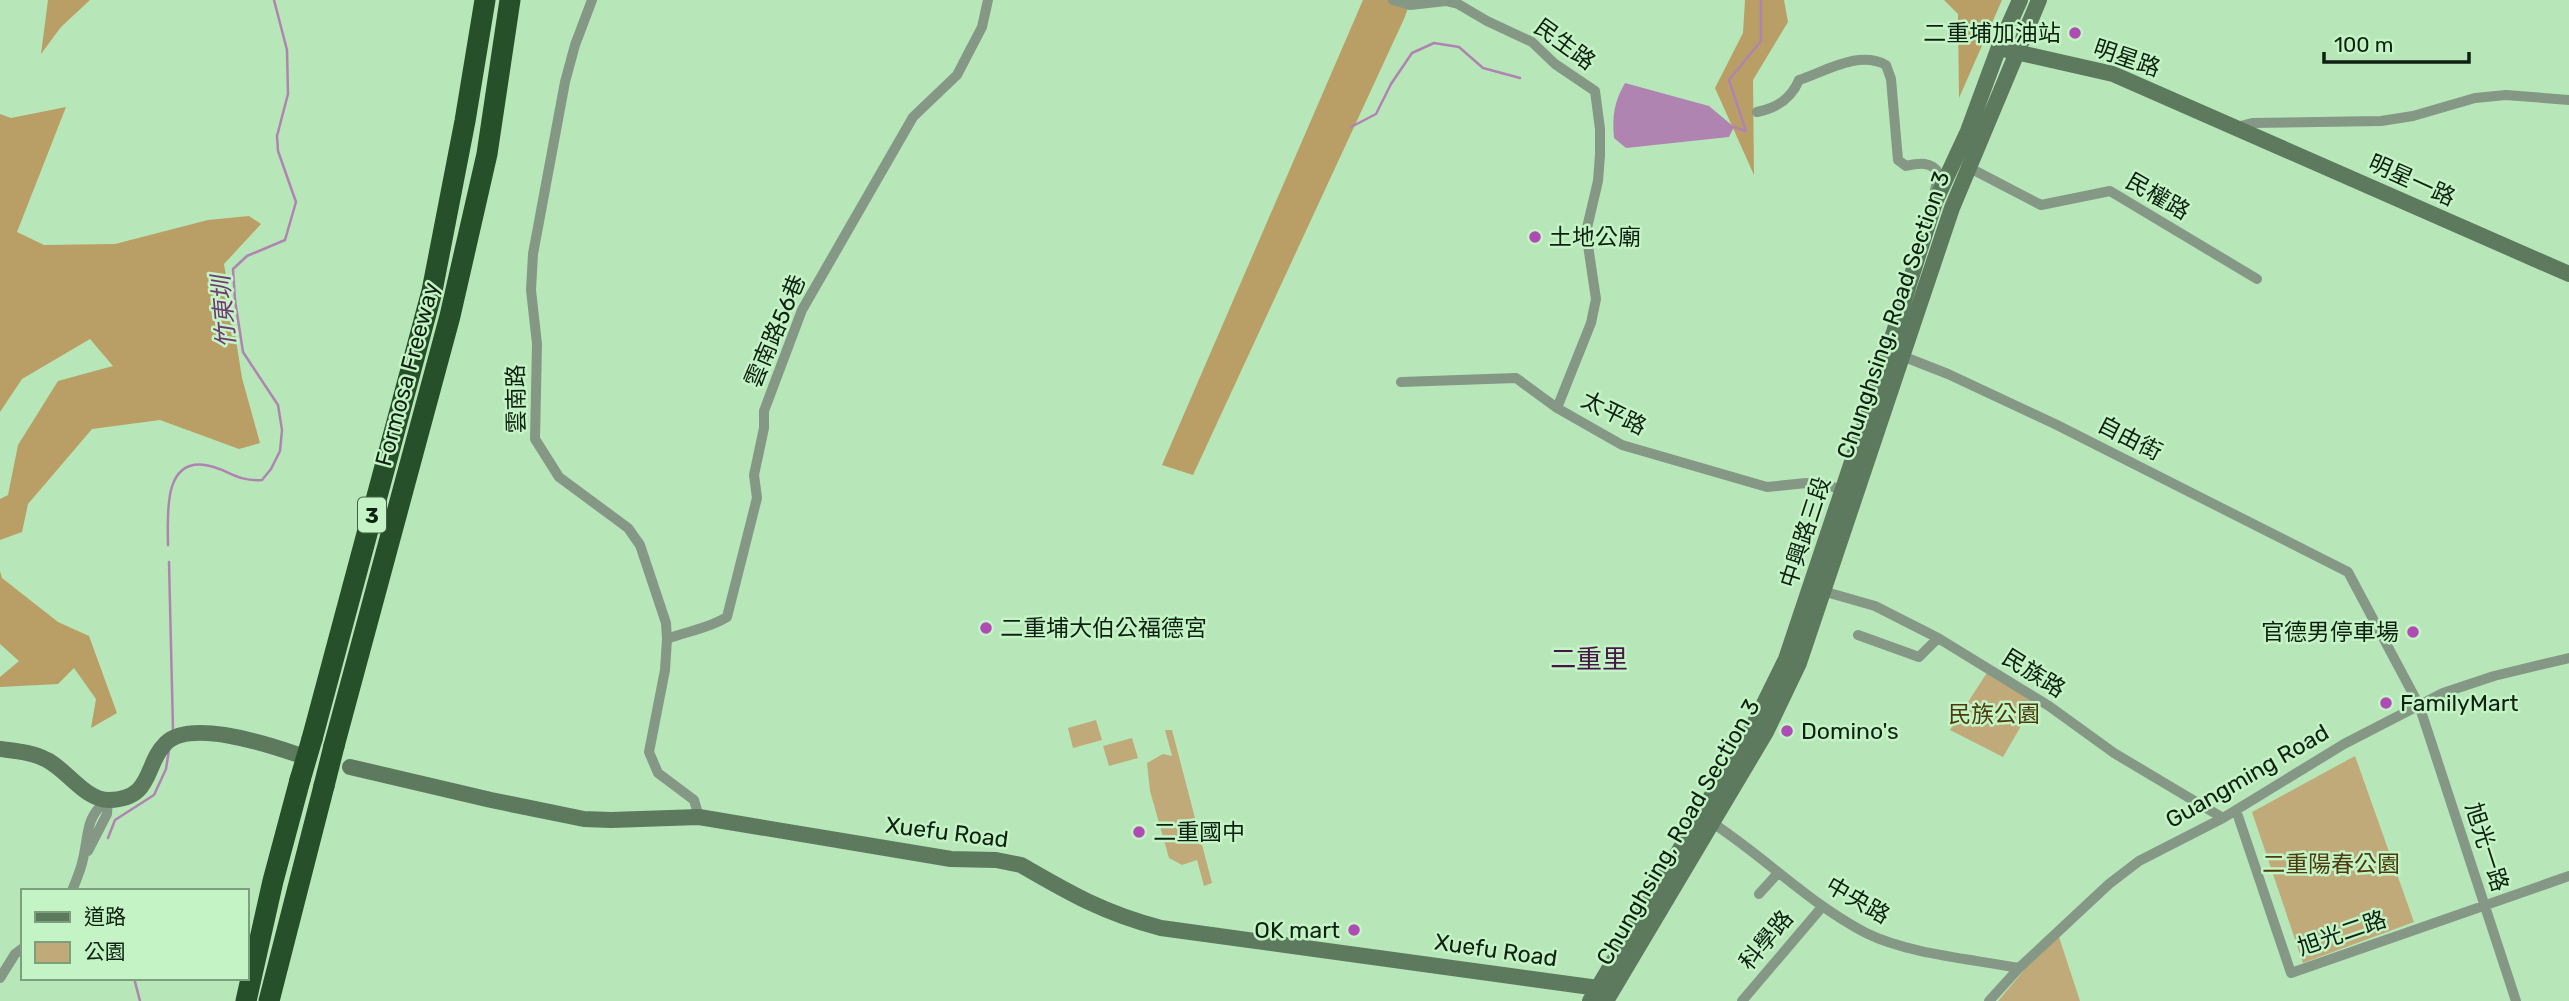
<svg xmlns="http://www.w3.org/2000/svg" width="2569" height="1001" viewBox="0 0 2569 1001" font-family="Rubik,'Noto Sans TC',sans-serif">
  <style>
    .green { fill: #c0aa7a }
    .forest { fill: #b99f65 }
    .water { fill: #b084b1 }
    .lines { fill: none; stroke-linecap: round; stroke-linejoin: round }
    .stream { stroke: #b084b1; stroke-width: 2.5 }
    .street { stroke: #859885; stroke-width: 10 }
    .secondary { stroke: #5d795e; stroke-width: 16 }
    .highway { stroke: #26502a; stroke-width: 21 }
    .highway-bridge { stroke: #26502a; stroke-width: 21 }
    .poi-dot { fill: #af4cb3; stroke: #c4f3c6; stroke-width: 2.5 }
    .labels { text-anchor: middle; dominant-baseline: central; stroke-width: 5; stroke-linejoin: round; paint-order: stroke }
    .shield { fill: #c4f3c6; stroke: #456047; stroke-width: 2 }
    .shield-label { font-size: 21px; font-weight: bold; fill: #0f2110 }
    .poi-label { font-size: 23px; fill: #0f2110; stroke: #c4f3c6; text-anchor: start }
    .street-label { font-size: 23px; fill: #0f2110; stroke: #c4f3c6 }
    .park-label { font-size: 23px; fill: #4e3b0c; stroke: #c4f3c6 }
    .water-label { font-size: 24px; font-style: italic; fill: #703972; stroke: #c4f3c6 }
    .quarter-label { font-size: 26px; fill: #451647; stroke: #c4f3c6 }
  </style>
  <rect width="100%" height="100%" fill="#b7e6b9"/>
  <!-- green -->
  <path class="green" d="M 1990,668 L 2038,697 L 2003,757 L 1950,730 Z
    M 1096,720 L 1102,740 L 1073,748 L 1068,728 Z
    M 1165,730 L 1172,730 L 1212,883 L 1204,886 L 1197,860 L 1182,865 L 1169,858 L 1150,791 L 1147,763 L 1163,754 L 1172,756 Z
    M 1132,738 L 1138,758 L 1109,766 L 1103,746 Z
    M 2355,756 L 2414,922 L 2303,963 L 2252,812 Z
    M 2059,937 L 2080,1001 L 1998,1001 L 2025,969 Z"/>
  <!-- forest -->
  <path class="forest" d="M 48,0 L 90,0 L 61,27 L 41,54 Z
    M 1363,0 L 1411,0 L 1404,19 L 1193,475 L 1162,465 Z
    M 1745,0 L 1784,0 L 1788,22 L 1753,80 L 1754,175 L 1715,88 L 1743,33 Z
    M 1944,0 L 2002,0 L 1959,98 L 1958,14 Z
    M 66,107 L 17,232 L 44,245 L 115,244 L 208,220 L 249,216 L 261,224 L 224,264 L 242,378 L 260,443 L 239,449 L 160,420 L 92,429 L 28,504 L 22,532 L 0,540 L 0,499 L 8,495 L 18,445 L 58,381 L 113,366 L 90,339 L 22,379 L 0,412 L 0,114 L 11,118 Z
    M 0,571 L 2,578 L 58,622 L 89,636 L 117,713 L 91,728 L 96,699 L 74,668 L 58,684 L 0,687 L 0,677 L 19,661 L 0,644 Z"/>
  <!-- water -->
  <path class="water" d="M 1625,83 L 1709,106 L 1734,127 L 1729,137 L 1626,148 L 1614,138 C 1612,116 1614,102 1625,83 Z"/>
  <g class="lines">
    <!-- stream -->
    <path class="stream" d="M 1351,127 L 1376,114 L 1391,84 L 1412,53 L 1434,43 L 1459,47 L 1483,68 L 1520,78
      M 1734,127 L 1746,131 L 1729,80 L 1761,41 L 1761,0
      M 168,545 C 168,518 162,459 205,465 C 227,468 236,482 262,480 L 271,469 L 280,451 L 282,430 L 278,405 L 243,352 L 235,300 L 233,269 L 247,256 L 285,240 L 296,202 L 278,151 L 277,136 L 288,94 L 287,50 L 274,0
      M 169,562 L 173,730
      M 108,838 L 115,820 L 154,795 L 166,769 L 169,750
      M 134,978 L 140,1001"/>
    <!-- street -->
    <path class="street" d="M 592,0 L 575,45 L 565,82 L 533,254 L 531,290 L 537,344 L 535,439 L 559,477 L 628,528 L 640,545 L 666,623 L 667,639 L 665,670 L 649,752 L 658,773 L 694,800 L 699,817
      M 1393,0 L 1410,5 L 1446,1 L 1458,4 L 1487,21 L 1532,42 L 1555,64 L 1595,91 L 1600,129 L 1600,155 L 1598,181 L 1586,232 L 1596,299 L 1591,323 L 1557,408
      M 1757,112 C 1777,108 1791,99 1799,80 C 1826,71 1859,50 1886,65 L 1891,79 L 1898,160 L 1906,166 C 1919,163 1932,161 1939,174 L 1935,190
      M 2237,127 L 2252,123 L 2381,121 L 2413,116 L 2475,98 L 2506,95 L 2569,100
      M 1966,166 L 2041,205 L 2110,191 L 2257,279
      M 1897,354 L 1948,374 L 2057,425 L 2348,572 L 2419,705 L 2516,1001
      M 1401,382 L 1516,378 L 1557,408 L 1622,445 L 1767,487 L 1806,483 L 1826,485 L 1849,492
      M 1819,590 L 1875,606 L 1938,638 L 2049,706 L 2114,753 L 2223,818
      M 1858,635 L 1919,657 L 1938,638
      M 667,639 C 687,631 708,629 727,617 L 757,498 L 754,475 L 764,428 L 764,411 L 802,310 L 913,117 L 957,75 L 982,27 L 988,0
      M 2236,810 L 2291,973 L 2569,876
      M 1708,820 C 1763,855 1808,903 1866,933 C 1908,954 1972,959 2019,968
      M 88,851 L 107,814 L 108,800
      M 72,891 C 76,880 81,870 83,859 C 89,834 85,816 108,800
      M 1759,894 L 1778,873
      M 0,978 L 15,954 L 23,948
      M 1742,1001 L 1822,907
      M 1989,1001 L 2019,968 L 2109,884 L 2139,861 L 2223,818 L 2344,744 L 2443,693 L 2494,676 L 2569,658"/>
    <!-- secondary -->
    <path class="secondary" d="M 2007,50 L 2113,74 L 2569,274
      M 0,749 C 16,751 32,752 47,760 C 67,770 85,800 109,800 C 154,799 144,764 166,743 C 191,719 267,744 296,754
      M 350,767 L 491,800 L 584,819 L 611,820 L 699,817 L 951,859 L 996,860 L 1021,865 C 1071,894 1104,913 1161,928 L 1598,988 L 1610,994
      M 1590,1001 L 1753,726 L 1786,659 L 1870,408 L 1935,202 L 1968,131 L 1999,47 L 2020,0
      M 1606,1001 L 1766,732 L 1799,663 L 1952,208 L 2039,0"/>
    <!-- highway -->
    <path class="highway" d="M 312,739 L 432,291 L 465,121 L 485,0
      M 334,746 L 450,316 L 487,154 L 510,0
      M 246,1001 L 273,881 L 300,780
      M 269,1001 L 324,786"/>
    <!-- highway-bridge -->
    <path class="highway-bridge" d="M 300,780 L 312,739
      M 324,786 L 334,746"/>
  </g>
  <!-- markers -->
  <g class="poi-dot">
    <circle cx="2075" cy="33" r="7"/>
    <circle cx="1535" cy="237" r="7"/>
    <circle cx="986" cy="628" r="7"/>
    <circle cx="2413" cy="632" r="7"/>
    <circle cx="2386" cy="703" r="7"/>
    <circle cx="1787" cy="731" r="7"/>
    <circle cx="1139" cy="832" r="7"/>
    <circle cx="1354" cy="930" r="7"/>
  </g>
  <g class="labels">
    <!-- shield labels -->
    <rect class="shield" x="358" y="497.5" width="28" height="35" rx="5"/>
    <g class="shield-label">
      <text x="372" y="515">3</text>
    </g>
    <!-- poi labels -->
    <g class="poi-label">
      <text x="2061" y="33" text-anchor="end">二重埔加油站</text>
      <text x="1549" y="237">土地公廟</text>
      <text x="1000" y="628">二重埔大伯公福德宮</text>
      <text x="2399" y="632" text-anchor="end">官德男停車場</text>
      <text x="2400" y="703">FamilyMart</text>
      <text x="1801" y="731">Domino's</text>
      <text x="1153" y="832">二重國中</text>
      <text x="1340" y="930" text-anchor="end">OK mart</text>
    </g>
    <!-- street labels -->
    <g class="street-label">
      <text transform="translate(1565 44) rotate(36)">民生路</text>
      <text transform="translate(2127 58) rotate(19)">明星路</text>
      <text transform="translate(2412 180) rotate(24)">明星一路</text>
      <text transform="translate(2158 196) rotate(30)">民權路</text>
      <text transform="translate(1893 315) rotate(-71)">Chunghsing, Road Section 3</text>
      <text transform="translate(775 331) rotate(-67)">雲南路56巷</text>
      <text transform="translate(407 374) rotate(-75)">Formosa Freeway</text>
      <text transform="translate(516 399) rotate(-91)">雲南路</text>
      <text transform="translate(1614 413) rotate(26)">太平路</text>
      <text transform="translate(2130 438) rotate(27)">自由街</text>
      <text transform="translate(1805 532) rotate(-72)">中興路三段</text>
      <text transform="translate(2034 673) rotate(32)">民族路</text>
      <text transform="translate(2247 776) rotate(-30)">Guangming Road</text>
      <text transform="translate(947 832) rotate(7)">Xuefu Road</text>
      <text transform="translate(1678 832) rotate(-60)">Chunghsing, Road Section 3</text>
      <text transform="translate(2487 847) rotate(72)">旭光一路</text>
      <text transform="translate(1858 900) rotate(30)">中央路</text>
      <text transform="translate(2342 933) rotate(-19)">旭光二路</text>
      <text transform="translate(1766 940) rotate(-50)">科學路</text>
      <text transform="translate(1496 950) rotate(8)">Xuefu Road</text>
    </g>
    <!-- park labels -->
    <g class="park-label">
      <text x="1994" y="714">民族公園</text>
      <text x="2331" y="864">二重陽春公園</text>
    </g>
    <!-- water labels -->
    <g class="water-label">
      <text transform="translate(224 312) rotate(-95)">竹東圳</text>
    </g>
    <!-- quarter labels -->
    <g class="quarter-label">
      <text x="1589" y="659">二重里</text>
    </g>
  </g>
  <!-- legend -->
  <rect x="21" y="889" width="228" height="91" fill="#c4f3c6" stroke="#7c9f7d" stroke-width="2"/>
  <rect x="35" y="912" width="35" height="10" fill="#5d795e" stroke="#7c9f7d" stroke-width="2"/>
  <text x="84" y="924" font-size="21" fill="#0f2110">道路</text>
  <rect x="35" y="942" width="35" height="21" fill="#c0aa7a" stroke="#7c9f7d" stroke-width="2"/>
  <text x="84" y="959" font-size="21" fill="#0f2110">公園</text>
  <!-- scale -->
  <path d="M2324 52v10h145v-10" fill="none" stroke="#0f2110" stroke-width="3.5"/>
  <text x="2334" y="52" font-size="21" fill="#0f2110" stroke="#c4f3c6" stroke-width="5" paint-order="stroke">100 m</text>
</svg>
